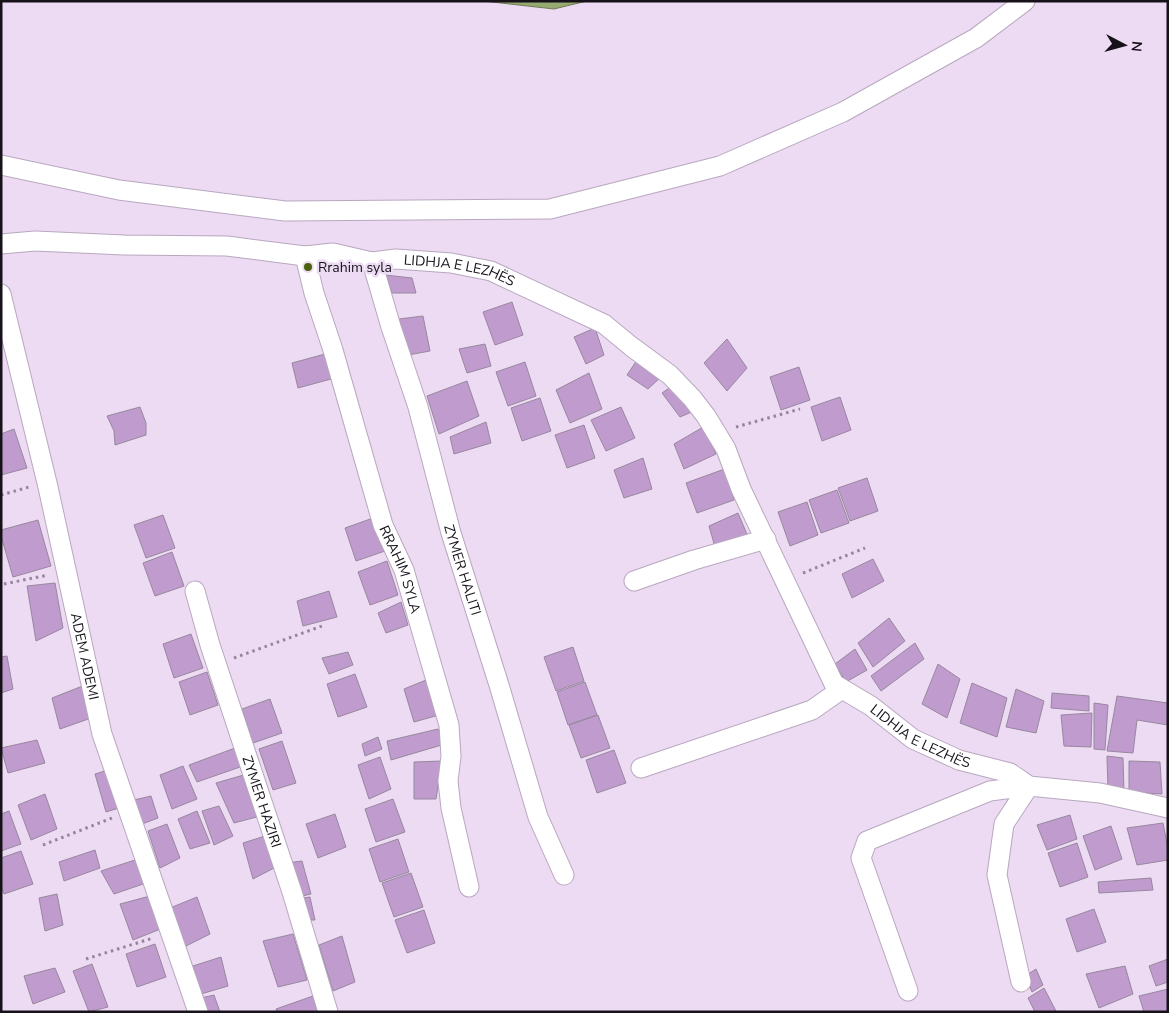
<svg xmlns="http://www.w3.org/2000/svg" width="1169" height="1013" viewBox="0 0 1169 1013" font-family="'Nunito Sans',sans-serif">
  <style>
    .water { fill: #96a970; stroke: #707c56 }
    .building { fill: #c09bce; stroke: #97889e }
    .lines { fill: none; stroke-linecap: round; stroke-linejoin: round }
    .street-casing { stroke: #b8a8bf; stroke-width: 21 }
    .path { stroke: #928698; stroke-width: 3; stroke-dasharray: 2.5 4; stroke-linecap: butt }
    .street { stroke: #fff; stroke-width: 19 }
    .poi-dot { fill: #4b610b; stroke: #ecdbf3; stroke-width: 2 }
    .labels { text-anchor: middle; dominant-baseline: central; stroke-width: 5; stroke-linejoin: round; paint-order: stroke }
    .poi-label { font-size: 14px; fill: #17121a; stroke: #ecdbf3; text-anchor: start }
    .street-label { font-size: 14px; fill: #17121a; stroke: #ecdbf3 }
  </style>
  <rect width="100%" height="100%" fill="#ecdbf3"/>
  <!-- water -->
  <path class="water" d="M 483,1 L 587,1 L 554,9 Z"/>
  <!-- building -->
  <path class="building" d="M 385,275 L 412,278 L 416,293 L 392,293 Z
    M 512,302 L 523,335 L 495,345 L 483,312 Z
    M 423,316 L 430,351 L 408,355 L 399,319 Z
    M 595,328 L 604,355 L 586,364 L 574,337 Z
    M 727,339 L 747,368 L 727,391 L 704,363 Z
    M 485,344 L 491,366 L 467,373 L 459,349 Z
    M 325,354 L 331,379 L 298,388 L 292,363 Z
    M 637,360 L 662,376 L 648,389 L 627,375 Z
    M 525,362 L 536,396 L 508,406 L 496,372 Z
    M 799,367 L 810,400 L 781,410 L 770,377 Z
    M 589,373 L 602,409 L 570,423 L 556,390 Z
    M 467,381 L 479,416 L 439,434 L 427,396 Z
    M 672,386 L 694,411 L 680,417 L 662,393 Z
    M 840,397 L 851,430 L 822,441 L 811,407 Z
    M 540,398 L 551,431 L 522,441 L 511,408 Z
    M 140,407 L 146,423 L 146,435 L 115,445 L 114,431 L 107,416 Z
    M 621,407 L 635,438 L 606,451 L 591,420 Z
    M 486,422 L 491,443 L 454,454 L 450,437 Z
    M 584,425 L 595,458 L 567,468 L 555,435 Z
    M 705,426 L 716,454 L 684,469 L 674,444 Z
    M 14,429 L 27,468 L 1,475 L 1,434 Z
    M 643,458 L 652,489 L 624,498 L 614,470 Z
    M 730,467 L 734,500 L 697,513 L 686,483 Z
    M 867,478 L 878,511 L 850,521 L 838,488 Z
    M 837,490 L 849,523 L 821,533 L 809,500 Z
    M 807,502 L 818,535 L 790,546 L 778,512 Z
    M 738,513 L 749,539 L 715,547 L 709,526 Z
    M 163,515 L 175,548 L 146,558 L 134,525 Z
    M 373,518 L 385,551 L 356,561 L 345,528 Z
    M 38,520 L 51,566 L 13,577 L 1,536 L 1,530 Z
    M 172,552 L 184,586 L 155,596 L 143,563 Z
    M 873,559 L 884,581 L 852,598 L 842,574 Z
    M 387,561 L 398,595 L 370,605 L 358,572 Z
    M 55,583 L 63,628 L 36,641 L 27,586 Z
    M 329,591 L 337,617 L 303,626 L 297,601 Z
    M 401,602 L 408,625 L 386,633 L 378,613 Z
    M 889,618 L 905,641 L 873,667 L 858,643 Z
    M 191,634 L 203,668 L 174,678 L 163,644 Z
    M 915,643 L 924,659 L 881,691 L 871,676 Z
    M 573,647 L 584,681 L 556,691 L 544,657 Z
    M 855,649 L 867,670 L 846,682 L 835,664 Z
    M 348,652 L 353,665 L 329,674 L 322,658 Z
    M 7,656 L 13,689 L 1,693 L 1,657 Z
    M 938,664 L 960,679 L 947,718 L 922,704 Z
    M 207,672 L 218,705 L 190,715 L 179,682 Z
    M 355,674 L 367,707 L 338,717 L 327,684 Z
    M 426,680 L 439,715 L 414,722 L 404,689 Z
    M 585,682 L 597,715 L 568,725 L 557,692 Z
    M 972,683 L 1007,698 L 997,737 L 960,723 Z
    M 85,685 L 94,717 L 60,729 L 52,698 Z
    M 1016,689 L 1044,701 L 1036,733 L 1006,727 Z
    M 1052,693 L 1089,696 L 1089,711 L 1051,708 Z
    M 1117,696 L 1168,703 L 1168,725 L 1137,720 L 1133,753 L 1107,751 Z
    M 270,699 L 282,733 L 253,743 L 242,709 Z
    M 1094,703 L 1108,705 L 1105,750 L 1094,749 Z
    M 1092,713 L 1091,747 L 1064,746 L 1061,715 Z
    M 598,715 L 610,748 L 581,758 L 569,725 Z
    M 438,729 L 445,744 L 391,760 L 387,741 Z
    M 378,737 L 382,749 L 365,756 L 362,744 Z
    M 37,740 L 45,763 L 8,773 L 1,748 Z
    M 282,741 L 296,783 L 273,790 L 259,749 Z
    M 235,748 L 243,766 L 197,782 L 189,765 Z
    M 614,750 L 626,783 L 597,793 L 586,760 Z
    M 1107,756 L 1123,758 L 1124,792 L 1108,790 Z
    M 380,757 L 391,789 L 369,799 L 358,765 Z
    M 442,761 L 436,799 L 414,799 L 414,762 Z
    M 1129,761 L 1160,762 L 1162,794 L 1129,792 Z
    M 183,766 L 197,799 L 172,809 L 160,775 Z
    M 108,770 L 122,807 L 106,812 L 95,774 Z
    M 247,774 L 264,815 L 234,823 L 216,783 Z
    M 45,794 L 57,829 L 31,840 L 18,805 Z
    M 151,796 L 158,818 L 142,824 L 134,800 Z
    M 393,799 L 405,832 L 376,842 L 365,809 Z
    M 219,806 L 233,836 L 214,845 L 202,811 Z
    M 9,811 L 21,844 L 1,851 L 1,814 Z
    M 197,811 L 210,843 L 190,849 L 178,819 Z
    M 335,814 L 346,847 L 318,858 L 306,824 Z
    M 1070,815 L 1077,839 L 1047,850 L 1037,825 Z
    M 1163,823 L 1168,849 L 1168,860 L 1137,865 L 1127,828 Z
    M 167,824 L 180,858 L 160,868 L 148,831 Z
    M 1111,826 L 1122,859 L 1095,870 L 1083,836 Z
    M 265,836 L 274,868 L 253,879 L 243,843 Z
    M 398,839 L 409,872 L 380,882 L 369,849 Z
    M 1077,843 L 1088,877 L 1060,887 L 1048,853 Z
    M 95,850 L 100,868 L 64,881 L 59,862 Z
    M 21,851 L 33,884 L 4,894 L 1,886 L 1,858 Z
    M 138,859 L 146,883 L 114,894 L 101,871 Z
    M 302,861 L 311,894 L 298,897 L 286,863 Z
    M 411,873 L 423,907 L 394,917 L 382,883 Z
    M 1151,878 L 1153,890 L 1099,893 L 1098,882 Z
    M 57,894 L 63,925 L 45,931 L 39,898 Z
    M 150,896 L 163,928 L 133,940 L 120,904 Z
    M 197,897 L 210,934 L 184,947 L 170,908 Z
    M 310,897 L 315,920 L 305,920 L 297,899 Z
    M 1094,909 L 1106,942 L 1077,952 L 1066,919 Z
    M 424,910 L 435,943 L 407,953 L 395,920 Z
    M 293,934 L 307,980 L 278,987 L 263,941 Z
    M 342,936 L 355,982 L 333,991 L 319,945 Z
    M 155,944 L 166,977 L 137,987 L 126,954 Z
    M 221,957 L 228,986 L 201,994 L 193,966 Z
    M 1168,959 L 1168,982 L 1156,986 L 1149,966 Z
    M 92,964 L 108,1007 L 89,1012 L 73,971 Z
    M 1125,966 L 1133,994 L 1099,1008 L 1086,974 Z
    M 55,968 L 65,992 L 33,1004 L 24,976 Z
    M 1036,969 L 1043,985 L 1032,992 L 1025,976 Z
    M 1044,988 L 1056,1011 L 1055,1012 L 1035,1012 L 1028,998 Z
    M 1168,989 L 1168,1012 L 1144,1012 L 1139,996 Z
    M 214,995 L 220,1012 L 207,1012 L 201,998 Z
    M 313,996 L 318,1012 L 277,1012 L 276,1009 Z"/>
  <g class="lines">
    <!-- street casing -->
    <g class="street-casing">
      <g id="street">
        <path d="M 1,165 L 119,190 L 285,211 L 550,209 L 720,166 L 843,112 L 976,38 L 1025,1"/>
        <path id="s1" d="M 1,244 L 35,241 L 124,245 L 227,246 L 305,256 L 333,253 L 372,262 L 396,259 L 451,263 L 491,271 L 604,324 L 632,347 L 670,375 L 692,398 L 706,416 L 726,449 L 741,489 L 834,684 L 871,706 L 913,739 L 959,760 L 1010,773 L 1029,786 L 1100,793 L 1168,808"/>
        <path id="s2" d="M 305,256 L 314,293 L 333,350 L 383,525 L 404,570 L 449,725 L 451,756 L 448,781 L 451,808 L 469,887"/>
        <path id="s3" d="M 372,262 L 391,327 L 418,407 L 451,533 L 499,685 L 538,817 L 564,875"/>
        <path id="s4" d="M 1,294 L 48,487 L 102,734 L 198,1012"/>
        <path d="M 634,581 L 694,560 L 766,539"/>
        <path id="s5" d="M 195,591 L 210,645 L 292,892 L 328,1012"/>
        <path d="M 641,768 L 812,710 L 842,689"/>
        <path d="M 908,991 L 861,858 L 867,841 L 990,791 L 1029,786 L 1004,824 L 997,875 L 1021,982"/>
      </g>
    </g>
    <!-- path -->
    <path class="path" d="M 736,427 L 800,409
      M 1,495 L 29,487
      M 803,573 L 865,548
      M 4,584 L 48,575
      M 234,658 L 322,626
      M 43,845 L 112,818
      M 86,959 L 153,938"/>
    <!-- street -->
    <use href="#street" class="street"/>
  </g>
  <!-- markers -->
  <circle class="poi-dot" cx="308" cy="267" r="5"/>
  <g class="labels">
    <!-- poi labels -->
    <g class="poi-label">
      <text x="318" y="267">Rrahim syla</text>
    </g>
    <!-- street labels -->
    <g class="street-label">
      <text stroke="none"><textPath href="#s1" startOffset="462">LIDHJA E LEZHËS</textPath></text>
      <text stroke="none"><textPath href="#s2" startOffset="328">RRAHIM SYLA</textPath></text>
      <text stroke="none"><textPath href="#s3" startOffset="321">ZYMER HALITI</textPath></text>
      <text stroke="none"><textPath href="#s4" startOffset="372">ADEM ADEMI</textPath></text>
      <text stroke="none"><textPath href="#s1" startOffset="1155">LIDHJA E LEZHËS</textPath></text>
      <text stroke="none"><textPath href="#s5" startOffset="221">ZYMER HAZIRI</textPath></text>
    </g>
  </g>
  <!-- border -->
  <rect width="1169" height="1013" fill="none" stroke="#17121a" stroke-width="5"/>
  <!-- north arrow -->
  <g transform="translate(1124 45) rotate(96)" stroke="#ecdbf3" stroke-width="4" paint-order="stroke">
  <path d="M0-4L9 19L0 12L-9 19Z" fill="#17121a"/>
  <text y="-8" font-size="14" font-weight="bold" text-anchor="middle" fill="#17121a">N</text>
  </g>
</svg>
